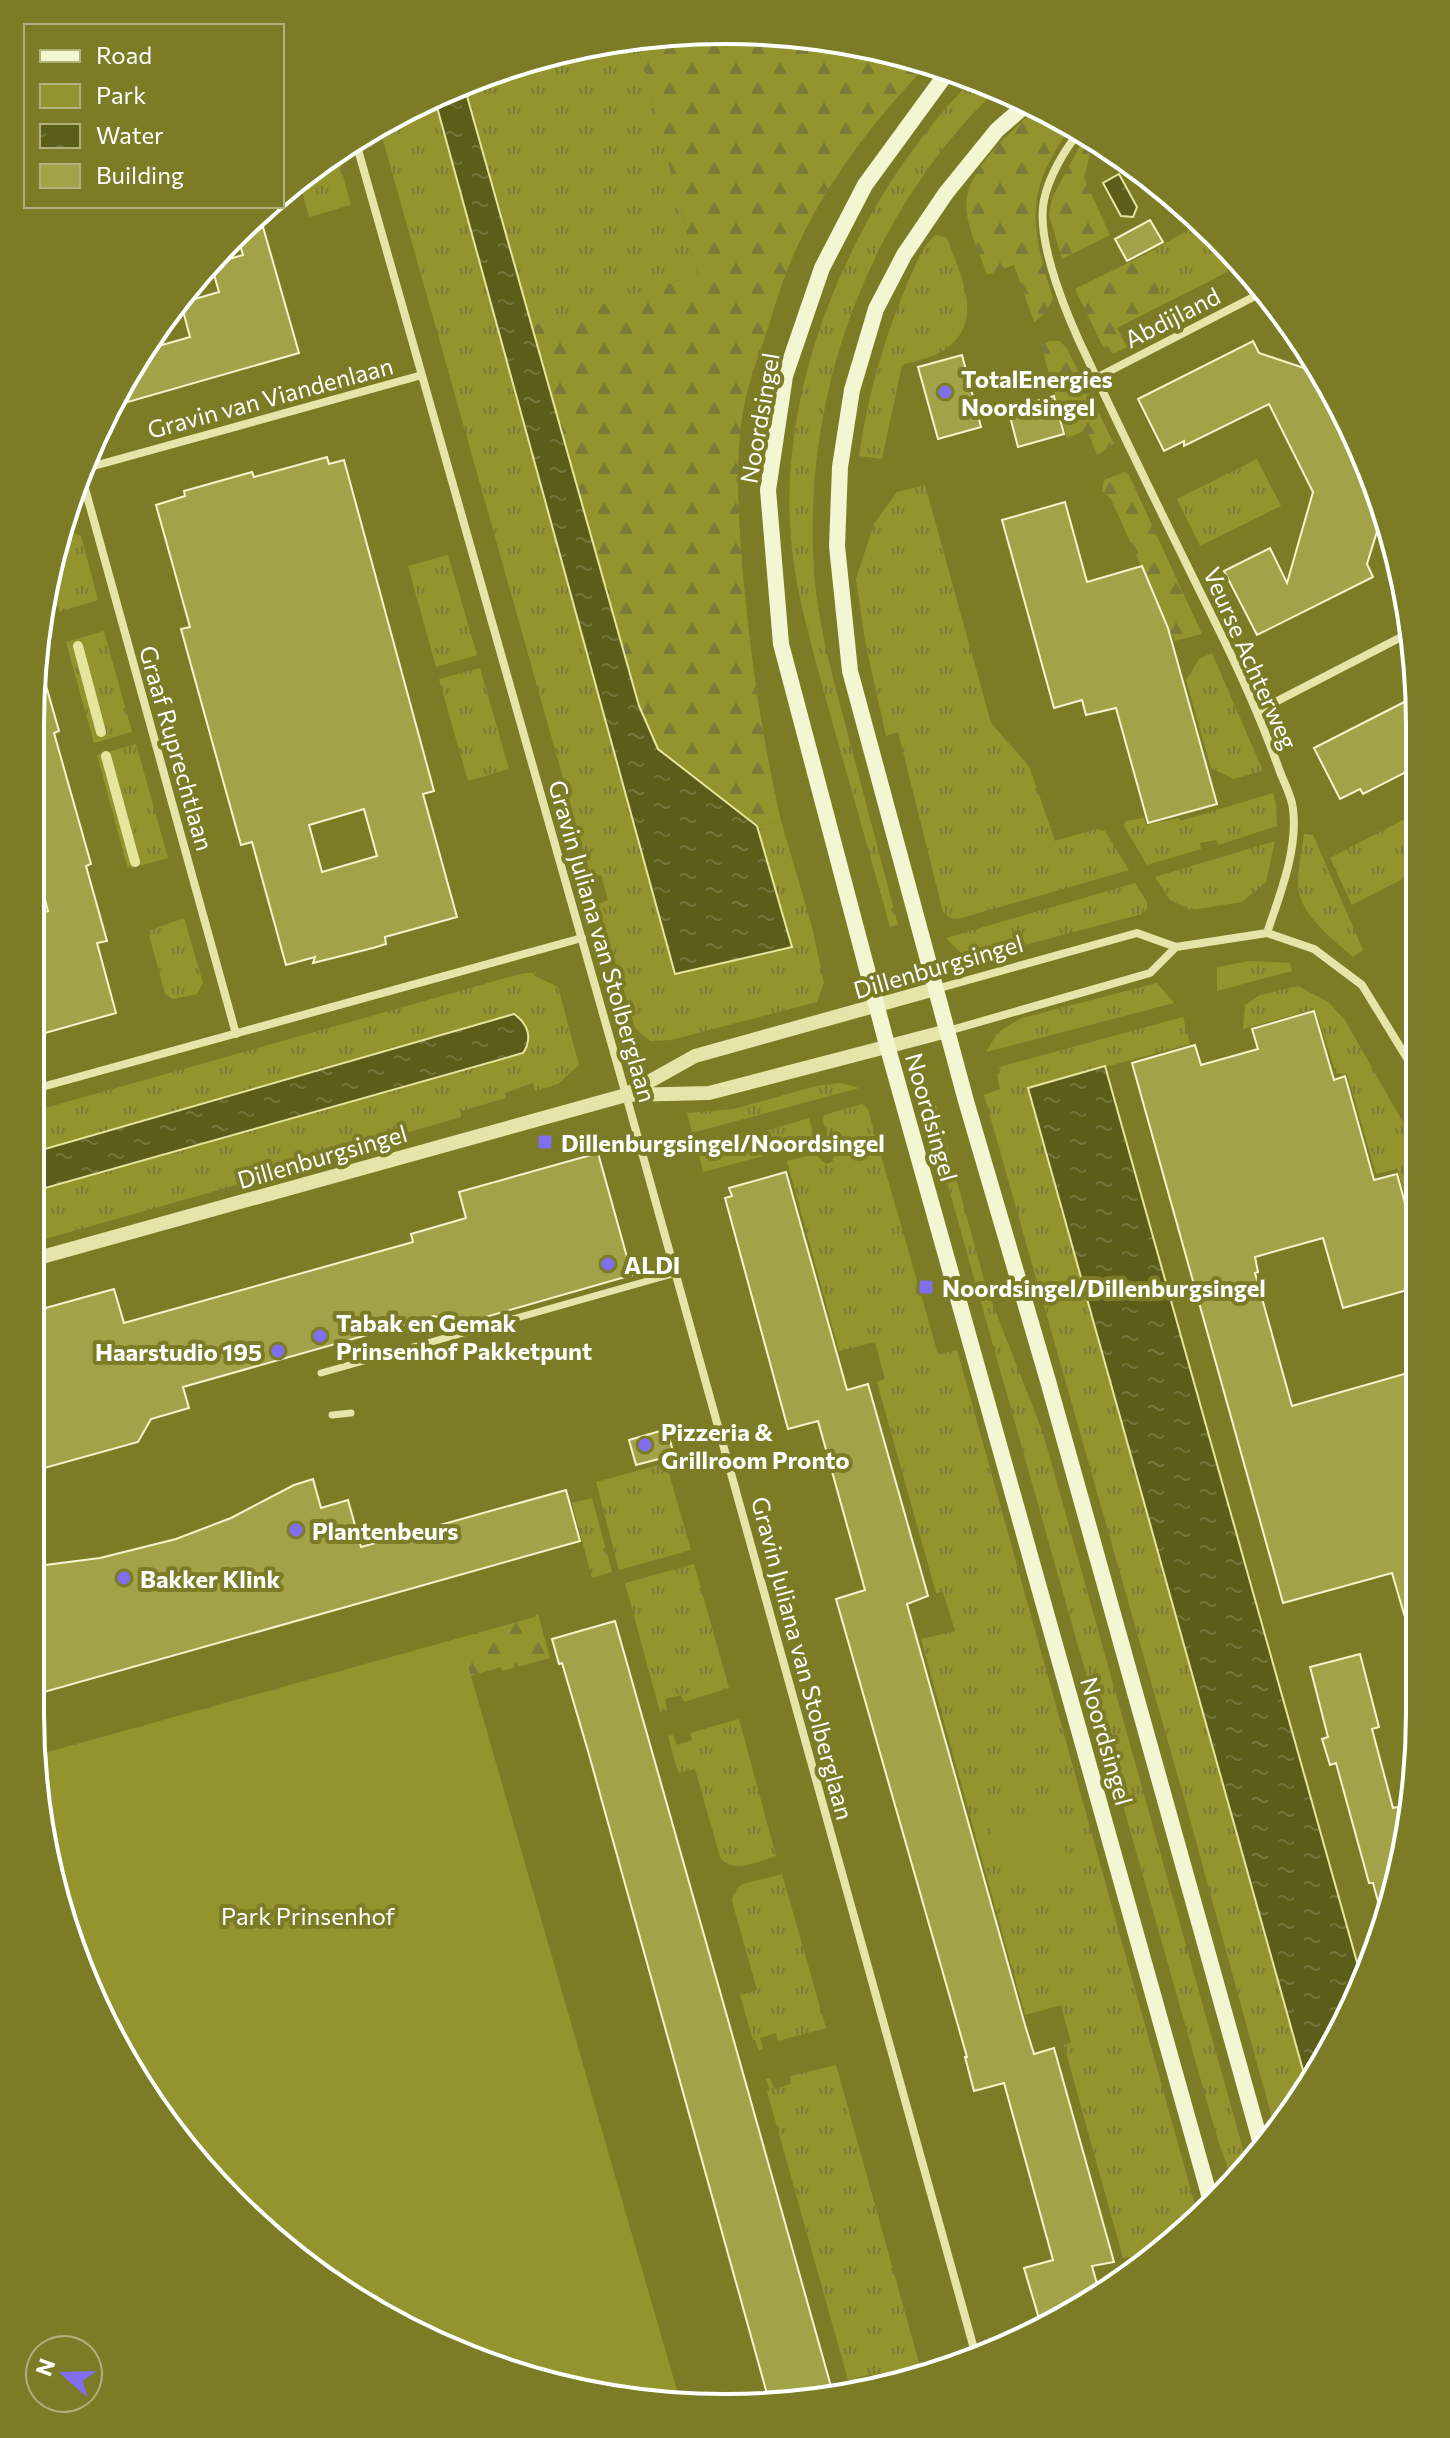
<svg xmlns="http://www.w3.org/2000/svg" width="1450" height="2438" viewBox="0 0 1450 2438" font-family="Commissioner,sans-serif">
  <style>
    .grass { fill: url(#grass-tufts) }
    .forest { fill: url(#forest-firs) }
    .park { fill: #94942f }
    .water { fill: url(#water-ripples); stroke: #e6e59d; stroke-width: 2 }
    .lines { fill: none; stroke-linecap: round; stroke-linejoin: round }
    .stream { stroke: #e6e59d; stroke-width: 10 }
    .building { fill: #a2a349; stroke: #f4f4cc; stroke-width: 2; fill-rule: evenodd }
    .pedestrian { stroke: #e5e5a9; stroke-width: 7 }
    .minor { stroke: #e5e5a9; stroke-width: 8 }
    .tertiary { stroke: #e5e5a9; stroke-width: 14 }
    .secondary { stroke: #f4f5d2; stroke-width: 16 }
    .poi-dot { fill: #836def; stroke: #7b7c25; stroke-width: 3 }
    .labels { text-anchor: middle; dominant-baseline: central; stroke-width: 8; stroke-linejoin: round; paint-order: stroke }
    .street-label { font-size: 24px; fill: #fff; stroke: #7b7c25 }
    .poi-label { font-size: 24px; font-weight: bold; fill: #fff; stroke: #7b7c25; text-anchor: start }
    .park-label { font-size: 24px; fill: #fff; stroke: #7b7c25 }
    .rim { fill: none; stroke: #fff; stroke-width: 4 }
  </style>
  <defs>
    <pattern id="grass-tufts" width="24" height="20" patternUnits="userSpaceOnUse" patternTransform="scale(2)"><rect width="24" height="20" fill="#94942f"/><path d="M3 7l-1-3M5 7V3M7 7l1-3M15 17l-1-3M17 17v-4M19 17l1-3" fill="none" stroke="#7b7b39"/></pattern>
    <pattern id="forest-firs" width="22" height="20" patternUnits="userSpaceOnUse" patternTransform="scale(2)"><rect width="22" height="20" fill="#94942f"/><path d="M5 1l3.5 6h-7zM16 11l3.5 6h-7z" fill="#7b7b39"/></pattern>
    <pattern id="water-ripples" width="26" height="14" patternUnits="userSpaceOnUse" patternTransform="scale(2)"><rect width="26" height="14" fill="#5b5d19"/><path d="M2 4q2-2 4 0t4 0M15 11q2-2 4 0t4 0" fill="none" stroke="#74753c"/></pattern>
  </defs>
  <rect width="100%" height="100%" fill="#7b7c25"/>
  <!-- grass -->
  <path class="grass" d="M 636,39 L 698,275 L 532,326 L 463,82 L 590,43 Z
    M 974,78 L 999,87 C 866,214 799,401 815,583 C 820,633 834,682 847,731 C 864,796 881,860 898,925 L 890,927 C 870,854 849,782 829,710 C 814,653 796,597 791,539 C 777,375 860,192 974,78 Z
    M 434,96 L 674,973 L 792,947 L 757,826 L 781,821 L 812,927 L 824,983 L 817,1002 L 671,1040 L 650,1041 L 635,1028 L 598,904 L 608,900 L 601,875 L 591,877 L 379,126 Z
    M 336,150 L 351,205 L 309,217 L 299,180 Z
    M 1199,224 L 1234,255 L 1239,266 L 1164,304 L 1144,255 Z
    M 936,235 L 947,238 C 961,277 988,326 939,353 C 928,359 914,361 902,365 L 882,459 L 859,456 C 868,393 885,335 910,277 C 917,263 923,244 936,235 Z
    M 1257,459 L 1281,506 L 1200,546 L 1177,499 Z
    M 925,485 L 991,723 L 1029,766 L 1055,841 L 1096,829 L 1105,831 L 1129,870 L 958,919 L 950,918 L 943,912 L 898,732 L 886,736 L 865,641 L 856,579 L 874,524 L 897,492 Z
    M 66,530 L 81,536 L 98,600 L 58,612 L 50,585 L 61,531 Z
    M 448,555 L 477,655 L 436,667 L 408,566 Z
    M 104,631 L 132,732 L 94,743 L 66,642 Z
    M 1212,653 L 1263,771 L 1233,779 L 1211,768 L 1186,680 L 1199,659 Z
    M 480,668 L 509,769 L 468,781 L 439,679 Z
    M 136,744 L 168,858 L 128,869 L 97,755 Z
    M 1273,793 L 1276,804 L 1277,826 L 1218,845 L 1216,840 L 1200,843 L 1201,849 L 1147,865 L 1124,826 L 1125,821 L 1144,818 L 1146,825 L 1179,818 L 1180,821 Z
    M 1418,812 L 1418,871 L 1352,905 L 1330,858 Z
    M 1304,834 L 1313,835 L 1363,950 L 1353,957 C 1333,939 1298,914 1298,884 C 1298,868 1302,850 1304,834 Z
    M 1275,841 L 1266,882 L 1242,902 L 1191,910 L 1170,900 L 1155,877 Z
    M 1135,883 L 1147,902 L 1147,909 L 1142,914 L 983,956 L 962,954 L 946,938 Z
    M 184,918 L 203,983 L 197,994 L 173,999 L 165,994 L 148,931 Z
    M 1250,961 L 1290,963 L 1292,971 L 1217,991 L 1217,967 Z
    M 536,972 L 535,976 L 558,987 L 579,1065 L 558,1084 L 535,1091 L 533,1083 L 505,1093 L 506,1098 L 461,1111 L 461,1117 L 406,1133 L 406,1137 L 31,1243 L 31,1192 L 523,1053 L 529,1043 L 527,1031 L 513,1014 L 31,1153 L 31,1112 L 520,974 Z
    M 1157,983 L 1174,1003 L 986,1052 L 998,1032 L 1022,1018 Z
    M 1298,986 L 1328,1002 L 1345,1020 L 1418,1149 L 1418,1232 L 1397,1169 L 1376,1174 L 1347,1074 L 1336,1073 L 1315,1009 L 1243,1029 L 1245,1005 L 1260,995 Z
    M 1183,1017 L 1190,1044 L 1028,1088 L 1308,2088 L 1303,2099 L 1275,2129 L 1186,1805 L 984,1095 L 1000,1089 L 997,1074 L 999,1067 Z
    M 840,1083 L 859,1088 L 692,1133 L 687,1113 L 734,1109 L 816,1086 Z
    M 862,1104 L 868,1109 L 876,1139 L 831,1150 L 823,1120 L 824,1115 Z
    M 936,1105 L 986,1287 L 1043,1433 L 1246,2160 L 1231,2176 L 1218,2141 L 926,1108 Z
    M 809,1118 L 815,1142 L 703,1172 L 698,1151 Z
    M 878,1145 L 938,1354 L 957,1350 L 1197,2212 L 1148,2265 L 1134,2272 L 1130,2257 L 1123,2258 L 1064,2045 L 1071,2043 L 1061,2005 L 1025,2015 L 921,1639 L 955,1631 L 943,1592 L 936,1593 L 877,1382 L 885,1379 L 875,1342 L 839,1351 L 787,1161 L 815,1154 L 826,1164 L 833,1161 L 833,1157 Z
    M 666,1463 L 691,1550 L 619,1570 L 596,1482 Z
    M 592,1498 L 612,1572 L 592,1578 L 572,1503 Z
    M 694,1564 L 729,1688 L 684,1702 L 681,1695 L 665,1699 L 667,1710 L 660,1712 L 625,1583 Z
    M 739,1719 L 776,1856 C 759,1861 732,1875 720,1857 L 695,1769 L 678,1773 L 668,1736 L 673,1735 L 677,1745 L 692,1740 L 690,1733 Z
    M 782,1874 L 826,2028 L 778,2041 L 776,2033 L 760,2038 L 763,2049 L 759,2051 L 755,2040 L 753,2040 L 740,1995 L 757,1990 L 732,1901 L 734,1890 L 743,1884 Z
    M 836,2065 L 921,2370 L 875,2382 L 872,2374 L 856,2378 L 858,2386 L 854,2387 L 852,2380 L 848,2380 L 767,2091 L 770,2090 L 766,2079 L 770,2078 L 774,2089 L 791,2084 L 790,2076 Z"/>
  <!-- forest -->
  <path class="forest" d="M 725,30 L 861,43 L 928,64 C 871,123 816,195 786,273 C 779,292 773,312 767,331 C 758,357 748,384 743,412 C 734,465 739,522 743,575 C 751,659 762,739 781,821 L 757,826 L 658,749 L 639,706 L 532,326 L 698,275 L 636,39 Z
    M 1037,107 L 1072,126 C 1024,190 1030,226 1053,298 L 1046,313 L 1034,322 L 1014,265 L 987,275 C 981,256 970,235 967,215 C 960,171 1010,135 1037,107 Z
    M 1086,134 L 1094,138 L 1084,178 L 1110,235 L 1062,259 L 1049,215 L 1052,198 Z
    M 1144,255 L 1164,304 L 1117,328 L 1127,347 L 1113,354 L 1108,346 L 1103,347 L 1075,289 Z
    M 1050,341 L 1059,341 L 1066,347 L 1114,444 L 1097,455 L 1087,430 L 1067,438 L 1041,345 Z
    M 1127,471 L 1202,634 L 1175,641 L 1111,499 L 1102,491 L 1104,480 Z
    M 537,1610 L 550,1658 L 502,1671 L 501,1667 L 467,1677 L 46,1811 L 37,1755 L 535,1617 Z"/>
  <!-- park -->
  <path class="park" d="M 460,1638 L 680,2401 L 502,2371 L 339,2291 L 173,2136 L 67,1936 L 37,1756 Z
    M 1052,1805 L 1071,1870 L 1008,1889 L 988,1824 Z"/>
  <!-- water -->
  <path class="water" d="M 463,82 L 639,706 L 658,749 L 757,826 L 792,947 L 675,974 L 434,96 Z
    M 1119,174 L 1137,207 L 1133,217 L 1121,216 L 1103,183 Z
    M 514,1014 C 528,1024 533,1038 523,1053 L 31,1192 L 31,1153 Z
    M 1105,1066 L 1362,1980 L 1308,2088 L 1028,1088 Z"/>
  <g class="lines">
    <!-- stream -->
    <path class="stream" d="M 78,646 L 101,732
      M 106,756 L 135,862"/>
  </g>
  <!-- building -->
  <path class="building" d="M 259,213 L 299,353 L 114,406 L 141,351 L 190,337 L 181,303 L 219,292 L 211,264 L 243,255 L 236,231 Z
    M 1150,220 L 1163,242 L 1127,261 L 1115,239 Z
    M 1253,341 L 1259,353 L 1325,375 L 1383,512 L 1367,564 L 1373,577 L 1257,635 L 1224,571 L 1270,548 L 1287,583 L 1313,492 L 1269,404 L 1184,446 L 1184,441 L 1164,451 L 1138,399 Z
    M 962,355 L 981,427 L 938,439 L 918,367 Z
    M 1054,396 L 1064,434 L 1018,447 L 1008,409 Z
    M 327,457 L 329,464 L 344,460 L 434,791 L 423,794 L 457,917 L 385,937 L 386,944 L 373,948 L 313,963 L 315,957 L 286,965 L 252,842 L 241,845 L 215,752 L 181,629 L 190,627 L 156,505 L 185,496 L 184,491 L 252,472 L 254,477 ZM 364,809 L 377,856 L 322,872 L 309,825 Z
    M 1065,502 L 1087,582 L 1142,566 L 1168,628 L 1217,804 L 1148,823 L 1116,708 L 1086,715 L 1082,700 L 1054,708 L 1002,520 Z
    M 39,661 L 59,731 L 54,733 L 91,864 L 86,866 L 107,941 L 97,943 L 116,1013 L 31,1037 L 31,923 L 41,922 L 38,914 L 48,911 L 31,847 L 32,679 L 35,662 Z
    M 1418,695 L 1418,766 L 1363,794 L 1360,789 L 1340,799 L 1314,748 Z
    M 1314,1011 L 1334,1080 L 1345,1076 L 1374,1180 L 1397,1174 L 1418,1250 L 1418,1287 L 1343,1308 L 1323,1238 L 1255,1257 L 1258,1272 L 1255,1273 L 1292,1406 L 1418,1370 L 1418,1637 L 1411,1638 L 1392,1573 L 1283,1603 L 1132,1063 L 1195,1045 L 1201,1065 L 1258,1049 L 1252,1029 Z
    M 598,1153 L 632,1275 L 461,1324 L 434,1316 L 183,1387 L 189,1408 L 151,1419 L 138,1442 L 30,1472 L 31,1312 L 114,1289 L 124,1323 L 413,1242 L 411,1234 L 466,1218 L 459,1192 Z
    M 786,1172 L 847,1390 L 868,1384 L 928,1596 L 907,1604 L 1025,2025 L 1034,2054 L 1054,2048 L 1114,2262 L 1092,2266 L 1099,2291 L 1040,2322 L 1024,2268 L 1053,2260 L 1004,2083 L 974,2091 L 965,2057 L 967,2057 L 836,1599 L 865,1590 L 818,1421 L 788,1429 L 725,1198 L 732,1196 L 729,1188 Z
    M 667,1429 L 674,1455 L 636,1465 L 629,1440 Z
    M 313,1479 L 321,1508 L 348,1500 L 361,1547 L 566,1490 L 580,1541 L 30,1696 L 30,1567 L 100,1558 L 176,1539 L 231,1518 L 294,1485 Z
    M 615,1621 L 723,2002 L 832,2390 L 769,2401 L 588,1751 L 562,1663 L 559,1664 L 552,1639 Z
    M 1360,1654 L 1379,1727 L 1372,1729 L 1393,1808 L 1410,1804 L 1385,1927 L 1373,1883 L 1369,1883 L 1336,1763 L 1330,1765 L 1322,1739 L 1328,1737 L 1310,1667 Z"/>
  <g class="lines">
    <!-- pedestrian -->
    <path class="pedestrian" d="M 321,1373 L 676,1273
      M 332,1415 L 351,1413"/>
    <!-- minor -->
    <path class="minor" d="M 1080,131 C 1065,149 1049,176 1044,200 C 1035,243 1070,323 1089,362 C 1130,450 1173,537 1216,624 C 1240,672 1261,719 1279,769 C 1283,781 1292,796 1293,809 C 1298,850 1280,894 1267,933
      M 355,139 L 626,1095 L 976,2356
      M 1096,378 L 1265,291
      M 83,469 L 422,375
      M 81,474 L 236,1034
      M 1258,711 L 1411,632
      M 936,989 L 1137,933 L 1176,947 L 1267,933 L 1314,949 L 1362,985 L 1418,1076
      M 948,1031 L 1150,973 L 1176,947
      M 31,1090 L 582,938"/>
    <!-- tertiary -->
    <path class="tertiary" d="M 627,1094 L 695,1056 L 935,989
      M 31,1260 L 626,1095 L 709,1093 L 947,1031"/>
    <!-- secondary -->
    <path class="secondary" d="M 949,70 L 865,185 L 822,268 L 785,376 L 768,490 L 781,644 L 887,1045 L 1210,2198
      M 1028,103 L 997,130 L 946,193 L 904,255 L 876,309 L 852,390 L 840,467 L 837,546 L 850,671 L 966,1101 L 1048,1381 L 1261,2144"/>
  </g>
  <!-- markers -->
  <g class="poi-dot">
    <circle cx="945" cy="392" r="8"/>
    <rect x="537" y="1134" width="16" height="16" rx="4"/>
    <circle cx="608" cy="1264" r="8"/>
    <rect x="918" y="1279" width="16" height="16" rx="4"/>
    <circle cx="320" cy="1336" r="8"/>
    <circle cx="278" cy="1351" r="8"/>
    <circle cx="645" cy="1445" r="8"/>
    <circle cx="296" cy="1530" r="8"/>
    <circle cx="124" cy="1578" r="8"/>
  </g>
  <g class="labels">
    <!-- street labels -->
    <g class="street-label">
      <text transform="translate(1172 317) rotate(-27)">Abdijland</text>
      <text transform="translate(270 397) rotate(-15)">Gravin van Viandenlaan</text>
      <text transform="translate(759 418) rotate(-80)">Noordsingel</text>
      <text transform="translate(1251 658) rotate(66)">Veurse Achterweg</text>
      <text transform="translate(177 748) rotate(74)">Graaf Ruprechtlaan</text>
      <text transform="translate(603 941) rotate(74)">Gravin Juliana van Stolberglaan</text>
      <text transform="translate(938 966) rotate(-16)">Dillenburgsingel</text>
      <text transform="translate(932 1117) rotate(74)">Noordsingel</text>
      <text transform="translate(322 1156) rotate(-16)">Dillenburgsingel</text>
      <text transform="translate(803 1658) rotate(75)">Gravin Juliana van Stolberglaan</text>
      <text transform="translate(1107 1741) rotate(74)">Noordsingel</text>
    </g>
    <!-- poi labels -->
    <g class="poi-label">
      <text x="961" y="378">TotalEnergies<tspan x="961" dy="28">Noordsingel</tspan></text>
      <text x="561" y="1142">Dillenburgsingel/Noordsingel</text>
      <text x="624" y="1264">ALDI</text>
      <text x="942" y="1287">Noordsingel/Dillenburgsingel</text>
      <text x="336" y="1322">Tabak en Gemak<tspan x="336" dy="28">Prinsenhof Pakketpunt</tspan></text>
      <text x="262" y="1351" text-anchor="end">Haarstudio 195</text>
      <text x="661" y="1431">Pizzeria &amp;<tspan x="661" dy="28">Grillroom Pronto</tspan></text>
      <text x="312" y="1530">Plantenbeurs</text>
      <text x="140" y="1578">Bakker Klink</text>
    </g>
    <!-- park labels -->
    <g class="park-label">
      <text x="308" y="1915">Park Prinsenhof</text>
    </g>
  </g>
  <!-- crop -->
  <path d="M0 0H1450V2438H0ZM725 44H725A681 681 0 0 1 1406 725V1713A681 681 0 0 1 725 2394H725A681 681 0 0 1 44 1713V725A681 681 0 0 1 725 44Z" fill="#7b7c25" fill-rule="evenodd"/>
  <path class="rim" d="M725 44H725A681 681 0 0 1 1406 725V1713A681 681 0 0 1 725 2394H725A681 681 0 0 1 44 1713V725A681 681 0 0 1 725 44Z"/>
  <!-- legend -->
  <rect x="24" y="24" width="260" height="184" fill="#7b7c25" stroke="#b0b07c" stroke-width="2"/>
  <rect x="40" y="50" width="40" height="12" fill="#f4f5d2" stroke="#b0b07c" stroke-width="2"/>
  <text x="96" y="64" font-size="24" fill="#ffffff">Road</text>
  <rect x="40" y="84" width="40" height="24" fill="#94942f" stroke="#b0b07c" stroke-width="2"/>
  <text x="96" y="104" font-size="24" fill="#ffffff">Park</text>
  <rect x="40" y="124" width="40" height="24" fill="url(#water-ripples)" stroke="#b0b07c" stroke-width="2"/>
  <text x="96" y="144" font-size="24" fill="#ffffff">Water</text>
  <rect x="40" y="164" width="40" height="24" fill="#a2a349" stroke="#b0b07c" stroke-width="2"/>
  <text x="96" y="184" font-size="24" fill="#ffffff">Building</text>
  <!-- north arrow -->
  <g transform="translate(64 2374) rotate(290)"><circle r="38" fill="#7b7c25" stroke="#b0b07c" stroke-width="2"/>
  <path d="M0-6L14 30L0 20L-14 30Z" fill="#836def"/>
  <text y="-12" font-size="22" font-weight="bold" text-anchor="middle" fill="#ffffff">N</text>
  </g>
</svg>
